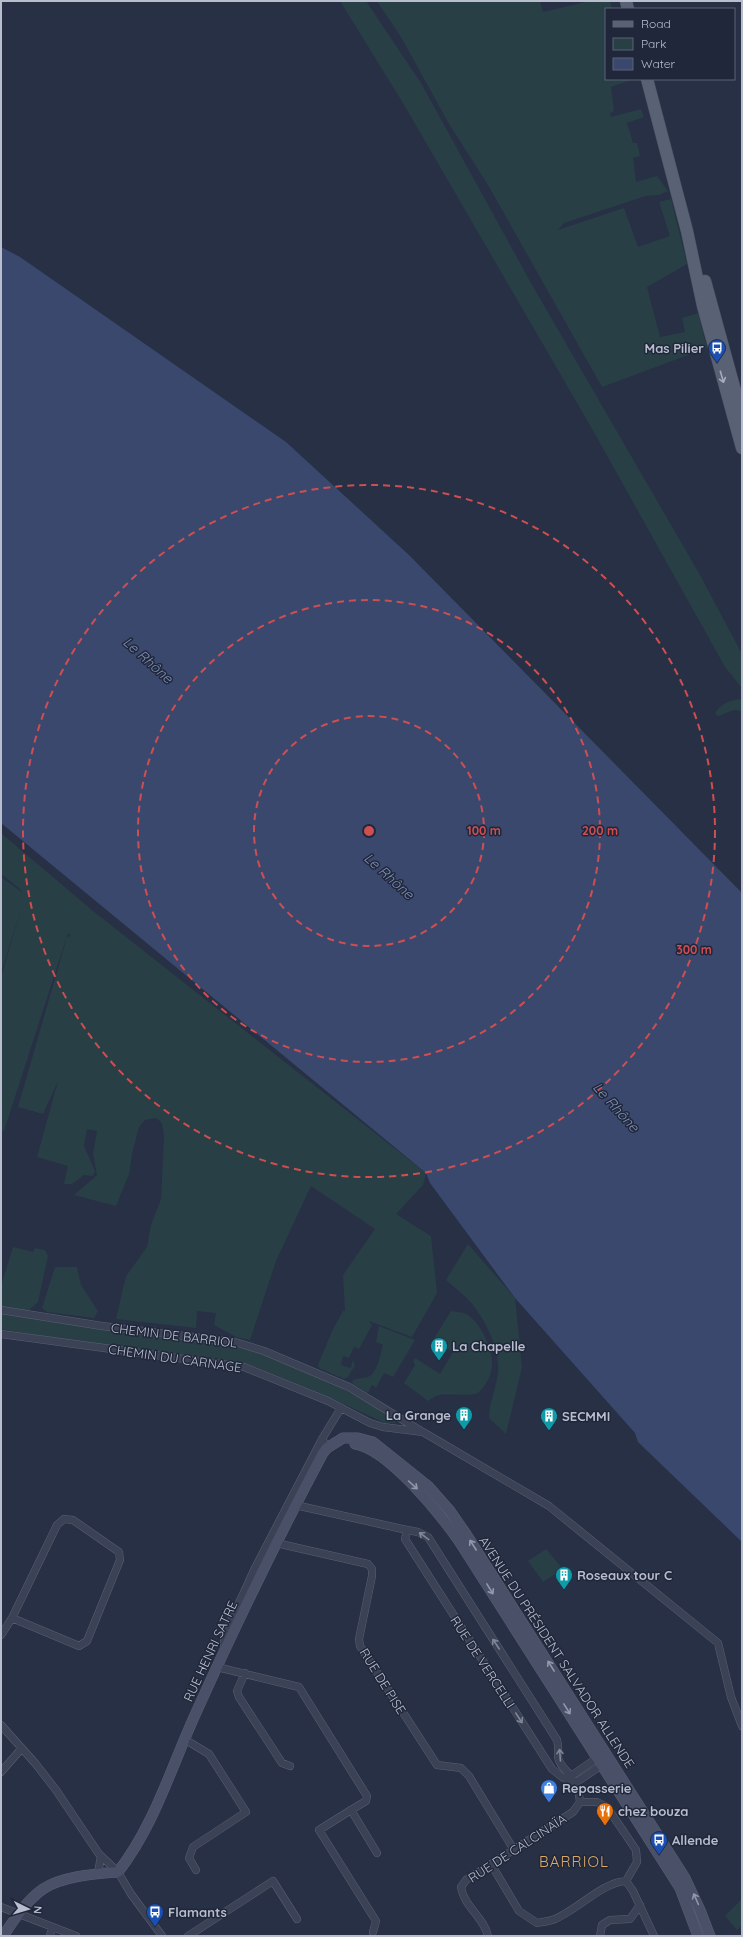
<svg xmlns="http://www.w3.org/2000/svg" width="743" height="1937" viewBox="0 0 743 1937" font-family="Quicksand,sans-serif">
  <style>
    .green { fill: #293f46 }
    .water { fill: #3a486d }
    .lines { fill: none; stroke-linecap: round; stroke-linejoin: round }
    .street-casing { stroke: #5a6072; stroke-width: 8 }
    .secondary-casing { stroke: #5a6072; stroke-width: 11 }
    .primary-casing { stroke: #454b5e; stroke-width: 13 }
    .street { stroke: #3b4255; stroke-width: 7 }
    .secondary { stroke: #495068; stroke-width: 10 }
    .primary { stroke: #596175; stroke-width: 12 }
    .oneway { stroke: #a6abbc }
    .oneway2 { stroke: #9298aa }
    .oneway3 { stroke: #808698 }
    .ring { fill: none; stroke: #cf4e52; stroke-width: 2; stroke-dasharray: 7 5 }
    .labels { text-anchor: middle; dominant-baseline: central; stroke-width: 3; stroke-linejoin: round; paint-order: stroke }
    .poi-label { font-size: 13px; font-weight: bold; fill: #b9bece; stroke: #20273a; text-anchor: start }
    .street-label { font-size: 13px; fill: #b9bece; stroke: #20273a }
    .water-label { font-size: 14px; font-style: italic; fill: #7f8fb6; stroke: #20273a }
    .quarter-label { font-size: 15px; letter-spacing: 1px; fill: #dba967; stroke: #20273a }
    .centre { fill: #cf4e52; stroke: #20273a; stroke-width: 2 }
    .ring-label { font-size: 12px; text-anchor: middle; font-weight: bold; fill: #cf4e52; stroke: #20273a; stroke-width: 3; stroke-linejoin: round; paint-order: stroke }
  </style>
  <rect width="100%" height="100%" fill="#273045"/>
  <!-- green -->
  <path class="green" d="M 340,1 L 366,1 L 421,83 L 531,283 L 700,575 L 742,654 L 742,688 L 725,667 L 595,434 L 403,103 Z
    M 377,1 L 540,1 L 543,12 L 590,1 L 610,1 L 612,9 L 606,9 L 606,79 L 634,79 L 611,87 L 614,111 L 610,113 L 611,117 L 641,109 L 644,117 L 627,123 L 633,143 L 637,143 L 640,156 L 633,158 L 636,182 L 657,176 L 668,191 L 659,195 L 645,196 L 564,223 L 558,230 L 624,208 L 638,247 L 670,236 L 659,202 L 671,199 L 687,264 L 647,287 L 660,337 L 685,332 L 682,318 L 698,313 L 707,348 L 602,387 L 488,185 L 449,124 L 401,37 Z
    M 739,699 L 742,700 L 742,711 L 734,710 L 718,716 L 715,713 C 722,703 728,701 739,699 Z
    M 1,833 L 93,911 L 426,1173 L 423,1185 L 396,1214 L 431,1236 L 437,1293 L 412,1337 L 369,1321 L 372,1325 L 359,1349 L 354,1347 L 349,1358 L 343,1356 L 341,1365 L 351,1368 L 353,1360 L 355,1365 L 348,1377 L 344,1379 L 319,1368 L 318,1365 L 332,1331 L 343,1311 L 345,1311 L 343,1275 L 375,1229 L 311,1186 L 276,1261 L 250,1340 L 236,1337 L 214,1325 L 216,1313 L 197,1311 L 196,1328 L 116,1319 L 126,1276 L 147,1247 L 151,1225 L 161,1199 L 164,1136 L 162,1123 L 156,1118 L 145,1120 L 139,1127 L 132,1154 L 129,1174 L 116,1206 L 74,1195 L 97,1175 L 93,1153 L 97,1131 L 87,1129 L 84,1146 L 95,1171 L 93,1176 L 84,1175 L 72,1184 L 64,1184 L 68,1166 L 37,1157 L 58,1081 L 43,1114 L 18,1107 L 67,937 L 71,936 L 68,933 L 4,1131 L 1,1130 L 1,977 L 22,906 L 1,973 L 1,877 L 23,893 L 19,888 L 1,874 Z
    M 468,1244 L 515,1298 L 522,1367 L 506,1434 L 489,1418 C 489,1402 496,1389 498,1373 C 500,1350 487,1323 473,1305 C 466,1296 455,1288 446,1280 Z
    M 13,1247 L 33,1252 L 35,1248 L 45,1250 L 48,1256 L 38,1302 L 28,1311 L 1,1307 L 1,1286 Z
    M 55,1267 L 77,1267 L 81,1285 L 98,1311 L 94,1318 L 47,1312 L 42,1308 Z
    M 451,1311 C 455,1312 462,1312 466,1314 C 480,1321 493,1349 492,1364 C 492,1374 487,1384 480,1391 C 474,1398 449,1393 439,1395 C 435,1396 431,1399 428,1401 L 404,1383 L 415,1365 L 413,1361 L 415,1358 L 440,1374 L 453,1352 L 433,1340 Z
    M 1,1312 L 85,1327 L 232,1343 C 290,1358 345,1389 396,1419 L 395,1423 L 385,1423 L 322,1394 L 245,1363 L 144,1349 L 65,1340 L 1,1329 Z
    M 379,1326 L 415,1340 L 393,1377 L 384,1373 L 376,1388 L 372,1385 L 368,1393 L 353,1384 L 352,1381 C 358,1377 362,1379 368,1377 C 378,1372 380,1355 383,1345 L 376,1342 Z
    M 546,1549 L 563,1569 L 543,1582 L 528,1561 Z
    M 742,1899 L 742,1925 L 737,1930 L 725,1916 Z"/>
  <!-- water -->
  <path class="water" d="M 1,247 L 20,257 L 286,442 L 409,555 L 742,893 L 742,1542 L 638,1442 L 635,1433 L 515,1298 L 430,1183 L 426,1173 L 1,823 Z"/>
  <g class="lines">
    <!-- street casing -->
    <g class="street-casing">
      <path id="street" d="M 1,1310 L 102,1326 L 235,1342 L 264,1351 L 349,1387 L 421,1431
        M 1,1334 L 244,1367 L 328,1401 L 370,1423 L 383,1427 L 423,1432 L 549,1506 L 718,1643 L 731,1697 L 742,1726
        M 324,1442 L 322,1439 L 341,1408
        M 295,1505 L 407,1530
        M 276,1543 L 368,1564 L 372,1569 L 372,1576 L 359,1639 L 360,1646 L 437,1765 L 461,1768 L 469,1776 L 514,1850
        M 1,1635 L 12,1618 L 57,1525 L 64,1519 L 73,1520 L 119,1552 L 120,1560 L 87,1641 L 79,1646 L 12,1618
        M 224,1650 L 224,1636 L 255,1568 L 322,1439
        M 217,1667 L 299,1687 L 367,1796 L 366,1801 L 351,1810 L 377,1853
        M 245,1673 L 237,1691 L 239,1697 L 282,1763 L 290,1766
        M 1,1725 L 35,1763 L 56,1790 L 99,1854 L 118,1872 L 131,1894 L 162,1936
        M 184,1739 L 209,1754 L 246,1812 L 193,1847 L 189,1858 L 196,1870
        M 600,1756 L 571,1776 C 566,1770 559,1765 558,1757 C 558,1751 559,1747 557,1740 L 428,1537 L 418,1532 L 407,1530 L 405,1539 L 552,1769 L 562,1777 L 575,1783 L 605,1763
        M 1,1772 L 22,1748
        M 573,1780 L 578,1788 L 580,1802
        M 580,1802 L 597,1802 L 607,1807 L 636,1850 L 637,1862 L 626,1881
        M 351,1810 L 319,1830 L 376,1921 L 373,1932
        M 491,1864 L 519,1911 L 537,1923 C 543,1922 550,1921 555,1919 C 577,1910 603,1882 626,1881
        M 98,1873 L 101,1856
        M 626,1881 L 633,1891 L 654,1936
        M 1,1907 L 76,1936
        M 50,1936 L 52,1927
        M 188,1936 L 273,1881 L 297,1919
        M 488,1936 C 484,1917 464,1907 461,1887 L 466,1880 L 573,1812 L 580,1802
        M 600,1936 L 602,1925 L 610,1920 L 630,1919 L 640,1905"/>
    </g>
    <!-- secondary casing -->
    <g class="secondary-casing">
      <path id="secondary" d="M 355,1444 C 388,1449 440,1514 459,1541 L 680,1888 L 698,1936
        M 3,1936 C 14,1920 26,1901 43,1889 C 62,1876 95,1874 118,1872 C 154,1826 171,1768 195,1715 C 235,1626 277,1539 323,1453 L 327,1448 L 343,1438 L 358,1438 L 373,1442 L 428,1486 L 450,1511 L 466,1534 L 685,1878 L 700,1910 L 710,1936"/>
    </g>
    <!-- primary casing -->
    <g class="primary-casing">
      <path id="primary" d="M 626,1 L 628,9
        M 647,79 L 687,231 L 703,306 L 742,448
        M 705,281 L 742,416"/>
    </g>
    <!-- street -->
    <use href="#street" class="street"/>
    <!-- secondary -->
    <use href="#secondary" class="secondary"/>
    <!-- primary -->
    <use href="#primary" class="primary"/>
  </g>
  <!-- one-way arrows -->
  <defs><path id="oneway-shaft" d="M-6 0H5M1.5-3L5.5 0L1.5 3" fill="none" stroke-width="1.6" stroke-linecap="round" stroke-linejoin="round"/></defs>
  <use class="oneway" href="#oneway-shaft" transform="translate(722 377) rotate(74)"/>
  <g class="oneway2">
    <use href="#oneway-shaft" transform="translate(413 1485) rotate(42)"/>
    <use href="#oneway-shaft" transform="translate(473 1545) rotate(-123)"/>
    <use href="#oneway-shaft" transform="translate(490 1589) rotate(58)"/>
    <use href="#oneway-shaft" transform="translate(551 1666) rotate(-122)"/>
    <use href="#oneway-shaft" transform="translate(567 1709) rotate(58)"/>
    <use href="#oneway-shaft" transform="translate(696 1899) rotate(-114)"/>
  </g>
  <g class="oneway3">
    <use href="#oneway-shaft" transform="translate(424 1536) rotate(-143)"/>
    <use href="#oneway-shaft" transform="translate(496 1644) rotate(-123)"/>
    <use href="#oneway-shaft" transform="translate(519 1718) rotate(57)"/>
    <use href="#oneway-shaft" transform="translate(560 1755) rotate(-94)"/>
  </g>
  <!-- distance rings -->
  <g class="ring">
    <circle cx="369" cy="831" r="115"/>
    <circle cx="369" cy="831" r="231"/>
    <circle cx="369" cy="831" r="346"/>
  </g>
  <!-- icons -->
  <defs>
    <g id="bus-pin" transform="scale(0.9)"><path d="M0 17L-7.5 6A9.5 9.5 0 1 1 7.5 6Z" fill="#1a4fb4" stroke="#20273a"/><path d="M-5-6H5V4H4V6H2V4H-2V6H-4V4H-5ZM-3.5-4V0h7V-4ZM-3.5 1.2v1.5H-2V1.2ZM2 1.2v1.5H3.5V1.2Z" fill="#fff"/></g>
    <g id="building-pin" transform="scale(0.9)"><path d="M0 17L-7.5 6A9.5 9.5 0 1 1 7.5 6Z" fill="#0f9aa8" stroke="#20273a"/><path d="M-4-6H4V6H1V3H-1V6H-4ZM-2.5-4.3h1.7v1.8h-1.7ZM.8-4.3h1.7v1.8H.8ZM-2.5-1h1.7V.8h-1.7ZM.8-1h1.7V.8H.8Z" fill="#fff"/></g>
    <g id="shop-pin" transform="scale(0.9)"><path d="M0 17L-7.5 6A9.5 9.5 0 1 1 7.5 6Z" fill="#3f7fe0" stroke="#20273a"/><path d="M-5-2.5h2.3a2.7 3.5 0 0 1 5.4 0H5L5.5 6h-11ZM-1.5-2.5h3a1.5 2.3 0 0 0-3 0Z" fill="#fff"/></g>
    <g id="restaurant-pin" transform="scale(0.9)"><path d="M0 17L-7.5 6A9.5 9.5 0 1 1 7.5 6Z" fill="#e8710a" stroke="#20273a"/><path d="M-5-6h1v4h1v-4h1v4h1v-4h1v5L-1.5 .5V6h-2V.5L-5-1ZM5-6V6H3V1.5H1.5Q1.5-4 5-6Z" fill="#fff"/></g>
  </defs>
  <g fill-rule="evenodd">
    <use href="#bus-pin" x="717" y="348"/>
    <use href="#building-pin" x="439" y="1346"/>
    <use href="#building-pin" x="464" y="1415"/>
    <use href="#building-pin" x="549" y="1416"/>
    <use href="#building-pin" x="564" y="1575"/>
    <use href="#shop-pin" x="549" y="1788"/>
    <use href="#restaurant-pin" x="605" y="1811"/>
    <use href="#bus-pin" x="659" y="1840"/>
    <use href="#bus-pin" x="155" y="1912"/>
  </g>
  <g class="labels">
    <!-- poi labels -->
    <g class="poi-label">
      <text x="704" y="348" text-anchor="end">Mas Pilier</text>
      <text x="452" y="1346">La Chapelle</text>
      <text x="451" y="1415" text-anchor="end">La Grange</text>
      <text x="562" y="1416">SECMMI</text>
      <text x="577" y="1575">Roseaux tour C</text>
      <text x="562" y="1788">Repasserie</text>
      <text x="618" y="1811">chez bouza</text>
      <text x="672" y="1840">Allende</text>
      <text x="168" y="1912">Flamants</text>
    </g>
    <!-- street labels -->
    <g class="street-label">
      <text transform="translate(174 1335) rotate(7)">CHEMIN DE BARRIOL</text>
      <text transform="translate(175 1358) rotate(8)">CHEMIN DU CARNAGE</text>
      <text transform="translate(210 1651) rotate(-65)">RUE HENRI SATRE</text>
      <text transform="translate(557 1652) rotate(57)">AVENUE DU PRÉSIDENT SALVADOR ALLENDE</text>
      <text transform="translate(483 1662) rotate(57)">RUE DE VERCELLI</text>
      <text transform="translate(383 1681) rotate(58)">RUE DE PISE</text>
      <text transform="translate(517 1848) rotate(-33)">RUE DE CALCINAÏA</text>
    </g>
    <!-- water labels -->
    <g class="water-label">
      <text transform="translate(148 660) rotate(42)">Le Rhône</text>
      <text transform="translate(389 876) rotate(42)">Le Rhône</text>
      <text transform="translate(616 1107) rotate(48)">Le Rhône</text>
    </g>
    <!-- quarter labels -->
    <g class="quarter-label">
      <text x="574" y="1861">BARRIOL</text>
    </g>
  </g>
  <circle cx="369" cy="831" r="6" class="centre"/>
  <g class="ring-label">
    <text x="484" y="835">100 m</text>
    <text x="600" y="835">200 m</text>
    <text x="694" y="954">300 m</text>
  </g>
  <!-- border -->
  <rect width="743" height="1937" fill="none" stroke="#b9bece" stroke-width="4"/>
  <!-- legend -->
  <rect x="605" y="8" width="130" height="72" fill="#20273a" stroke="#5d6375"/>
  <rect x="613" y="21" width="20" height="6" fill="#596175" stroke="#5d6375"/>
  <text x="641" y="28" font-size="12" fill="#b9bece">Road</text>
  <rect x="613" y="38" width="20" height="12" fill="#293f46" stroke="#5d6375"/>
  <text x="641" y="48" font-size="12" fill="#b9bece">Park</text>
  <rect x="613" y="58" width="20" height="12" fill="#3a486d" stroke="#5d6375"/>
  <text x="641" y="68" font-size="12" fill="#b9bece">Water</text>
  <!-- north arrow -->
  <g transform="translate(28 1909) rotate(95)" stroke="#20273a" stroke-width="3" paint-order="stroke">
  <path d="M0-3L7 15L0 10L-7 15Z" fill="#b9bece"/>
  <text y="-6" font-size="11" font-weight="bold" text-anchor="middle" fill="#b9bece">N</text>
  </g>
</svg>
